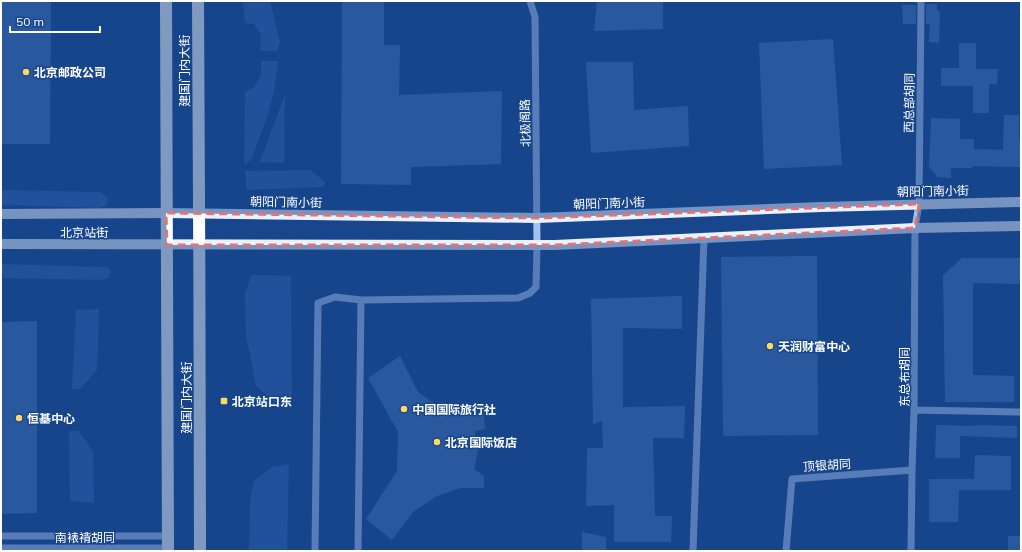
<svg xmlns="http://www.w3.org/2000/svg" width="1022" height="552" viewBox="0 0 1022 552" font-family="Mulish,'Noto Sans SC',sans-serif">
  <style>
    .green { fill: #2b5faa }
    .building { fill: #4170b4 }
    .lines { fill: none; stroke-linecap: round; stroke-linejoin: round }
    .minor { stroke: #a3c2ee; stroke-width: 7 }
    .major { stroke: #eaf1ff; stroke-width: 10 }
    .highway { stroke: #fff; stroke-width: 12 }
    .marked { fill: none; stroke: #e47373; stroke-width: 3; stroke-dasharray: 8 5; stroke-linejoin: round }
    .poi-dot { fill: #ffd760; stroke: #18468c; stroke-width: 1.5 }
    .labels { text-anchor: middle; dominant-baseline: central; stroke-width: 3; stroke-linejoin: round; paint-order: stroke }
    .street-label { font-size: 12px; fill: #fff; stroke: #18468c }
    .poi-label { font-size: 12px; font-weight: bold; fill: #fff; stroke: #18468c; text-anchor: start }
  </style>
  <rect width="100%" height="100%" fill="#18468c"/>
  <!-- green -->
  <path class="green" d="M 243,1 L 270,1 L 280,42 L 277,51 L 260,51 L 261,35 L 254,24 L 245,23 Z
    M 261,61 L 278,61 L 274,92 L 266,121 L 251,160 L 244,165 L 245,92 L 254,87 L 261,75 Z
    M 285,94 L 284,163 L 260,162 Z
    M 310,170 L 326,183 L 322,187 L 247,190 L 245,171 Z
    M 1,190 L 100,192 L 108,198 L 106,206 L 98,208 L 1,205 Z
    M 1,264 L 108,267 L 111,272 L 108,278 L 102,280 L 1,278 Z
    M 251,275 L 291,276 L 292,407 L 275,403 L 256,386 L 246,335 L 245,294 Z
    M 99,309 L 97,370 L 80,389 L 72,389 L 76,310 Z
    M 69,431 L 79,431 L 93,452 L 94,503 L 70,501 Z
    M 289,464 L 287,551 L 249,551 L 250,500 L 254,481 L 272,467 Z"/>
  <!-- building -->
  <path class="building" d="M 1,1 L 51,1 L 50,144 L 1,144 Z
    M 342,1 L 384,1 L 384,45 L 400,45 L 399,95 L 502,91 L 501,164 L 411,167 L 411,185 L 341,184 Z
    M 597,1 L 663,1 L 663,29 L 594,31 Z
    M 926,4 L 937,4 L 937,11 L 940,11 L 939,43 L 929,42 L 930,24 L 926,24 Z
    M 902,5 L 916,5 L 916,24 L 903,24 Z
    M 833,39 L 842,165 L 764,169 L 759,43 Z
    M 959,43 L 976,43 L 976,69 L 998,69 L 997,84 L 989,84 L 989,113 L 973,113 L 973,86 L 941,86 L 941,68 L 959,68 Z
    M 586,62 L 633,62 L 634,110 L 688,106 L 689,146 L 591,153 Z
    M 1004,115 L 1019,115 L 1019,139 L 1021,139 L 1021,167 L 973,166 L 972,168 L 951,168 L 951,178 L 937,177 L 929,167 L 931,118 L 960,119 L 960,139 L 974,139 L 974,149 L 1003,150 Z
    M 817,256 L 818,435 L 723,436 L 721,257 Z
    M 962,258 L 1021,258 L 1021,284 L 973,283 L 973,375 L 1014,376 L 1014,402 L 945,402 L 943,275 Z
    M 682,296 L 682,329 L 623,328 L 623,407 L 685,406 L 684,438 L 653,438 L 655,516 L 672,516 L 671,542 L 614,542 L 614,505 L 586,506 L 587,448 L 603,448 L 602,421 L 593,424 L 591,299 Z
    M 37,321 L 37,513 L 1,514 L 1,322 Z
    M 400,356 L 418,392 L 438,406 L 460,415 L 484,414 L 485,429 L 475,431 L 478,451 L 474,469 L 484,476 L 484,488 L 461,488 L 437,496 L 413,512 L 392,540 L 366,519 L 397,471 L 398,432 L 368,378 Z
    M 936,425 L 974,426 L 974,425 L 1017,426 L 1017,438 L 960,436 L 960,458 L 935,458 Z
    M 975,455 L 1011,456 L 1011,490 L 959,490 L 958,522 L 929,522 L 929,479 L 974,479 Z
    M 582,532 L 606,537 L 606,551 L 582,551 Z
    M 1008,536 L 1021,536 L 1021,551 L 1008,551 Z"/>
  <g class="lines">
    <!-- minor -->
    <path class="minor" d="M 914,410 L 1021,412
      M 1,536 L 168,536
      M 1,548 L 168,548
      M 315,551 L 318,303 L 335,297 L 361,300 L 518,298 L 530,293 L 536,287 L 537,245 L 535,17 L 530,1
      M 358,551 L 361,300
      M 693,551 L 704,238
      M 786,551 L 792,479 L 912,470
      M 911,551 L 912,470 L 914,410 L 915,228 L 919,204 L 921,1"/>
    <!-- major -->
    <path class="major" d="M 1,214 L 166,213 L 537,218 L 822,207 L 1021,202
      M 1,244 L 555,245 L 915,228 L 1021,226"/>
    <!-- highway -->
    <path class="highway" d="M 166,1 L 168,551
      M 198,1 C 198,184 201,368 200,551"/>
  </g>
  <!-- marked area -->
  <path d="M0 0H1022V552H0ZM 919,204 L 915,228 L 555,245 L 167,245 L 166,213 L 537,218 Z" fill="#18468c" fill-opacity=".55" fill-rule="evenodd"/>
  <path class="marked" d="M 919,204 L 915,228 L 555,245 L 167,245 L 166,213 L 537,218 Z"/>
  <!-- markers -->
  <g class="poi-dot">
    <circle cx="26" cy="72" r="4"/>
    <circle cx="770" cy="346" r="4"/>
    <rect x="220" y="397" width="8" height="8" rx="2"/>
    <circle cx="404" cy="409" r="4"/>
    <circle cx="19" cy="418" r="4"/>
    <circle cx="437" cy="442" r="4"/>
  </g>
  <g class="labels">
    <!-- street labels -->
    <g class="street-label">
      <text transform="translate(184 71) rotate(-90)">建国门内大街</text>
      <text transform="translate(909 103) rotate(-89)">西总部胡同</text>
      <text transform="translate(525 123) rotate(-91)">北极阁路</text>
      <text transform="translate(933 191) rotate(-1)">朝阳门南小街</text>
      <text transform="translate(286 202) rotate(1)">朝阳门南小街</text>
      <text transform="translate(609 203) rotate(-2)">朝阳门南小街</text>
      <text x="84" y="232">北京站街</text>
      <text transform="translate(904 377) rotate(-90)">东总布胡同</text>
      <text transform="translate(186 398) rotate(-90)">建国门内大街</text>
      <text transform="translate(827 465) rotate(-4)">顶银胡同</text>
      <text x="85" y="537">南裱褙胡同</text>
    </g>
    <!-- poi labels -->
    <g class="poi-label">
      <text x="34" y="72">北京邮政公司</text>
      <text x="778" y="346">天润财富中心</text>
      <text x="232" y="401">北京站口东</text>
      <text x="412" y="409">中国国际旅行社</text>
      <text x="27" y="418">恒基中心</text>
      <text x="445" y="442">北京国际饭店</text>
    </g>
  </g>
  <!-- border -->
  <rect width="1022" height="552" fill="none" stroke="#ffffff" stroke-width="4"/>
  <!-- scale -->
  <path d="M10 26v6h90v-6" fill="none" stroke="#ffffff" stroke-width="2"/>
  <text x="16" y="26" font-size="12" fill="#ffffff" stroke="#18468c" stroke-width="3" paint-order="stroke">50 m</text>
</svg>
